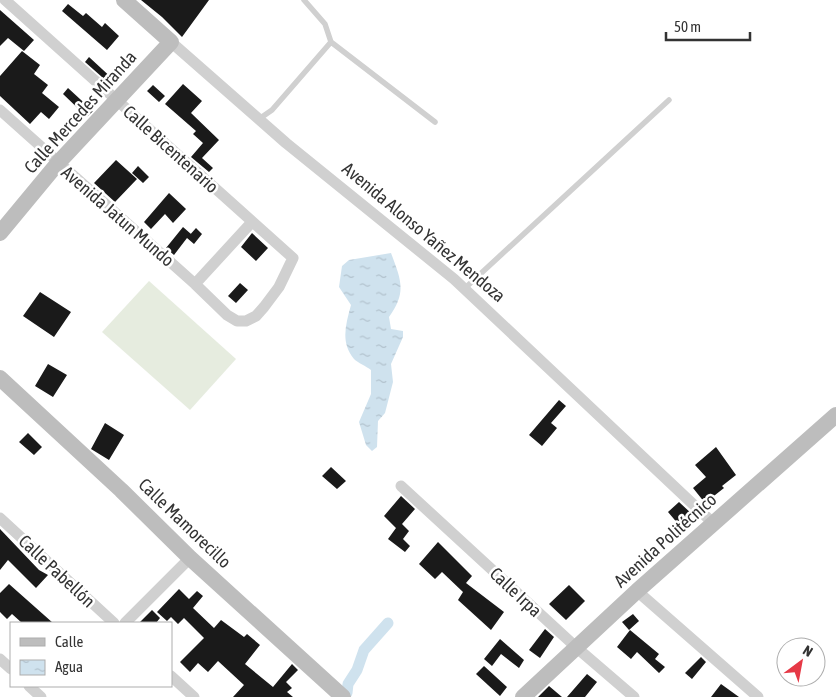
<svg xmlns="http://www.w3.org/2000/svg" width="836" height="697" viewBox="0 0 836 697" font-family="'Asap Condensed',sans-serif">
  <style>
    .garden { fill: #e6ecdf }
    .water { fill: url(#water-ripples) }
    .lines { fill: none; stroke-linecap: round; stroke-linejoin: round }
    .canal { stroke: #cfe2ee; stroke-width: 11 }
    .building { fill: #1a1a1a }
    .lane { stroke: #d0d0d0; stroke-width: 5.5 }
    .street { stroke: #d0d0d0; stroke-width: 11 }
    .secondary { stroke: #bdbdbd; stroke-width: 16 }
    .labels { text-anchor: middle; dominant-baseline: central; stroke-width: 5; stroke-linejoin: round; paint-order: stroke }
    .street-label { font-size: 18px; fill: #333; stroke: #fff }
  </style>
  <defs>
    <pattern id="water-ripples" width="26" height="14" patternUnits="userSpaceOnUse" patternTransform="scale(1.25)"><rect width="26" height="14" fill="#cfe2ee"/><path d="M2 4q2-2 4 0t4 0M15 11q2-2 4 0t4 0" fill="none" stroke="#b2c2cd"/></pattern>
  </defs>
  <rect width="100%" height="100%" fill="#fff"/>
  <!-- garden -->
  <path class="garden" d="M 149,281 L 236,359 L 190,410 L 102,332 Z"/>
  <!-- water -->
  <path class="water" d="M 391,253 C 401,280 407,292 389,317 L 391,329 L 403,331 L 403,337 L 391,364 L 393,382 L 385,413 L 378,421 L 377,447 L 372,451 L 366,445 L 359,422 L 371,394 L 371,370 C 366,366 358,363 354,359 C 340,342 346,324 351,305 L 339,287 L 342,266 L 349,260 Z"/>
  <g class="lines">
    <!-- canal -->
    <path class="canal" d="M 347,693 L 348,684 L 357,670 L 364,650 L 388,623"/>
  </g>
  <!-- building -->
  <path class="building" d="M 141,0 L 209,0 L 182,37 L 162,17 Z
    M 68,4 L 83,16 L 86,13 L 102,27 L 105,23 L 119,36 L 107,50 L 62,11 Z
    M 0,10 L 34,40 L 24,51 L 8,38 L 0,46 Z
    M 22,51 L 40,65 L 34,74 L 48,85 L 42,93 L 59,107 L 49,119 L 41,112 L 30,124 L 0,96 L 0,76 Z
    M 89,57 L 115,81 L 111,85 L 85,62 Z
    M 183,84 L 202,101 L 191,113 L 219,140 L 202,158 L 213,168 L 209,172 L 191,157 L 203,143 L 193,134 L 196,131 L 165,104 Z
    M 153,85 L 165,96 L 159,102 L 147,91 Z
    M 68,88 L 93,111 L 87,117 L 63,94 Z
    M 116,160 L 137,179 L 115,202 L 94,183 Z
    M 138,166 L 149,177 L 143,183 L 132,173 Z
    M 169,193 L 186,209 L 173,223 L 165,214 L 151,229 L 144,222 Z
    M 183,227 L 191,234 L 188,237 L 196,228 L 202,234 L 194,244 L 187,238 L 174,255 L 166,248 Z
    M 252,233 L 268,248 L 256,261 L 241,247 Z
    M 240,283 L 248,290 L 236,303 L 228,296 Z
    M 40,292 L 71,312 L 54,337 L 23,316 Z
    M 48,364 L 67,375 L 53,397 L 35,386 Z
    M 559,400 L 566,406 L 551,423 L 557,428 L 542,446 L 529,435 Z
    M 105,423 L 124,435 L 109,460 L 91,449 Z
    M 28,433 L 42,447 L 34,455 L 19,442 Z
    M 716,447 L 736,475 L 722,486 L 724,488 L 705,503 L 693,488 L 706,477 L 695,465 Z
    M 331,467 L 346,481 L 337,489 L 322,476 Z
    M 401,496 L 415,509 L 402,524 L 409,531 L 403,539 L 410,546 L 405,552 L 388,539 L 396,528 L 384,516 Z
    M 679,502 L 693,515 L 679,525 L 668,512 Z
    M 0,529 L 39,570 L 48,575 L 36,588 L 8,560 L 0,570 Z
    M 438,542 L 472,576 L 466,583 L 504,612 L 491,630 L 458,600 L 463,592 L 442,572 L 435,579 L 419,564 Z
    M 9,584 L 53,623 L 22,623 L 12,614 L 7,619 L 0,612 L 0,593 Z
    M 569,585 L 585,601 L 566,620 L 549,604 Z
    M 179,589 L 189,599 L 197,591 L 203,596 L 193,608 L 214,628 L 221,620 L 244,637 L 247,634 L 260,645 L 245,664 L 273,687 L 292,664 L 298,670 L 286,682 L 292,688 L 287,692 L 293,697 L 233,697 L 244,685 L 218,661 L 208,672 L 198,663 L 190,672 L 180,662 L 204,638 L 184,618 L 178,624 L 171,617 L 167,621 L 157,612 Z
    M 152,610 L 160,618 L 156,623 L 139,623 Z
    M 633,614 L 639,621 L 629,630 L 622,622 Z
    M 545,629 L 554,637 L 540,658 L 529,650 Z
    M 630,630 L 659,654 L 655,659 L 665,667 L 659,673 L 637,652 L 631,659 L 617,647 Z
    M 500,639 L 524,660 L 519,668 L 501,654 L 492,666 L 484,659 Z
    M 701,657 L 706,662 L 692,679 L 685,673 Z
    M 484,666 L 507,687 L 500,696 L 476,674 Z
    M 587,674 L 597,682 L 585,697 L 567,697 Z
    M 721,684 L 739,697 L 711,697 Z
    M 549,686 L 562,697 L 538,697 Z"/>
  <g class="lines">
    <!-- lane -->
    <path class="lane" d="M 304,0 L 325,24 L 331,42 L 435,122
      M 259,119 L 272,110 L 331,42
      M 464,289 L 669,100"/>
    <!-- street -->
    <path class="street" d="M 171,42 L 286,143 L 454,279 L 713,523
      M 0,110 L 195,284 L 227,315 L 237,321 L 246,321 L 256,316 L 264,307 L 279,287 L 293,258 L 5,0
      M 195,284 L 252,222
      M 401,486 L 577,648 L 634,697
      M 0,518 L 114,623
      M 637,591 L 758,697
      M 125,623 L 190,558
      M 0,659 L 11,669
      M 171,676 L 194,697
      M 29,686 L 41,697"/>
    <!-- secondary -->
    <path class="secondary" d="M 0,233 L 58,163 L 171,42 L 124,0
      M 0,378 L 121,490 L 190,558 L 343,697
      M 523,697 L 637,591 L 836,415"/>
  </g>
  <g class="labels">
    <!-- street labels -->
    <g class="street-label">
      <text transform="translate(80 112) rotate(-48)">Calle Mercedes Miranda</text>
      <text transform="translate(171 149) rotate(42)">Calle Bicentenario</text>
      <text transform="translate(118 216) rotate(41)">Avenida Jatun Mundo</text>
      <text transform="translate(424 232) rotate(40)">Avenida Alonso Yañez Mendoza</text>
      <text transform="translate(185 523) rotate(44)">Calle Mamorecillo</text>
      <text transform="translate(665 540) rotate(-42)">Avenida Politécnico</text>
      <text transform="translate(57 571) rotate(43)">Calle Pabellón</text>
      <text transform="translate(516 592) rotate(43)">Calle Irpa</text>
    </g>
  </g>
  <!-- legend -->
  <rect x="10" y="622" width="162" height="65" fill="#ffffff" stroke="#adadad"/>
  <rect x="20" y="638" width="25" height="8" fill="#bdbdbd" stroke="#adadad"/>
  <text x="55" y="647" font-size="15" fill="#333333">Calle</text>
  <rect x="20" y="660" width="25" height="15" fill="url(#water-ripples)" stroke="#adadad"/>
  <text x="55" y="672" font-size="15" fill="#333333">Agua</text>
  <!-- north arrow -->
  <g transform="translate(801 662) rotate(32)"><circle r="24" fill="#ffffff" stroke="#adadad"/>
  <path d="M0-4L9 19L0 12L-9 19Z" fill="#e63946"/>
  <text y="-8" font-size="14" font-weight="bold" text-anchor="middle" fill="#333333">N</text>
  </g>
  <!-- scale -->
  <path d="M666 32v8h84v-8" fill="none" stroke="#333333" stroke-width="2.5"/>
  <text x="674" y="32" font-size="15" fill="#333333" stroke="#ffffff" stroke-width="4" paint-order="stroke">50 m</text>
</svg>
